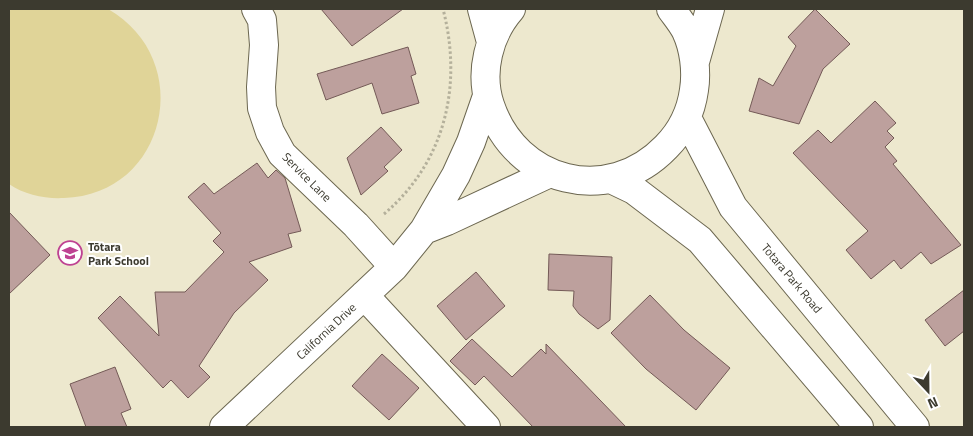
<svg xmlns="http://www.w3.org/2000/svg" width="973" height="436" viewBox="0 0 973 436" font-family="'Titillium Web',sans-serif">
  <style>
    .green { fill: #e0d498 }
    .building { fill: #bda09d; stroke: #745a57 }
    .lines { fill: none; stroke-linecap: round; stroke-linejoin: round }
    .minor-casing { stroke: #6c6750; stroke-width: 30 }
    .path { stroke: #b4b09b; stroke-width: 3; stroke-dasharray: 2.5 2.5; stroke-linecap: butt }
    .minor { stroke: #fff; stroke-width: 28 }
    .labels { text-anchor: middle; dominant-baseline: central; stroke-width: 4; stroke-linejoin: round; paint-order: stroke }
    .street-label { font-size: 12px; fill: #3c3a2f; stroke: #fff }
    .poi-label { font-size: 12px; font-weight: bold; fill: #3c3a2f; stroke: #fff; text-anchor: start }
  </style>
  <rect width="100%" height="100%" fill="#ede8ce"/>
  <!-- green -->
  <path class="green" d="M 12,9 L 108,9 C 197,60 167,195 64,198 C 45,199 25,195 9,184 L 9,11 Z"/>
  <!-- building -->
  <path class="building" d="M 321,9 L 403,9 L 352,46 Z
    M 815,9 L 850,44 L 823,69 L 799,124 L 749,111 L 759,78 L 773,86 L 796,46 L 788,37 Z
    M 408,47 L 416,74 L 411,76 L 419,103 L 382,114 L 372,83 L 326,100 L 317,74 Z
    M 875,101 L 896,123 L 887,131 L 894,138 L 885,147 L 897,161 L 893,164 L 961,245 L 931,264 L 921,252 L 901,269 L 894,260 L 871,279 L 846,250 L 868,231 L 793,153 L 818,130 L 831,143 Z
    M 381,127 L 402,150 L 384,167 L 388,171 L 361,195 L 347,158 Z
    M 257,163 L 268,178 L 276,170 L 285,178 L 301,231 L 288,234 L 292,247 L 249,262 L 268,280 L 234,313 L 199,366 L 210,377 L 188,398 L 171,380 L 163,388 L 98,318 L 120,296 L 159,336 L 155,292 L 185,292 L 224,252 L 213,241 L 221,233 L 188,197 L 204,183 L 214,194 Z
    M 9,212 L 50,255 L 9,294 Z
    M 549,254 L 612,257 L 610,320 L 598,329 L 579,314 L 573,306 L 574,291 L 548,290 Z
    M 476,272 L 505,306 L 466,340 L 437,306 Z
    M 964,290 L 964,331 L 945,346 L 925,320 Z
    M 650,295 L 684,330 L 730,368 L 696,410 L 646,369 L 611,333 Z
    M 472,339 L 512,377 L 541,349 L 546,354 L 546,344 L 626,427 L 533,427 L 484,376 L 475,385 L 450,361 Z
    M 382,354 L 419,388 L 389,420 L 352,386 Z
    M 115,367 L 131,409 L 121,413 L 127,427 L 86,427 L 70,384 Z"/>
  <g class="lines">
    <!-- minor casing -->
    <g class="minor-casing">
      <path id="minor" d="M 256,9 L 262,20 L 264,45 L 261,87 L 262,108 L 270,132 L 282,154 L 356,225 L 394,267
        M 482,9 L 491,42
        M 511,9 C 489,34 479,72 490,105 C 516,183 608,207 666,147 C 681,132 691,112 694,90 C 697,71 694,48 686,31 C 682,23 676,16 671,9
        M 695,62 L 710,9
        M 687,118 L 733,207 L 915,427
        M 611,179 L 634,190 L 700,240 L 859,427
        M 424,230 L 447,221 L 550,173
        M 364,295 L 486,427
        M 224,427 L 394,267 L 424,230 L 456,175 L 471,142 L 487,96"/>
    </g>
    <!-- path -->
    <path class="path" d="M 384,214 C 445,162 463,86 443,9"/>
    <!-- minor -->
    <use href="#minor" class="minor"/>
  </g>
  <!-- icons -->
  <defs>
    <g id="school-ring" transform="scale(1.25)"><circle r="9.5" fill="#fff" stroke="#be4292" stroke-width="1.5"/><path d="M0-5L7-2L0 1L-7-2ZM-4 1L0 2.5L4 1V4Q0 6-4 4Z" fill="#be4292"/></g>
  </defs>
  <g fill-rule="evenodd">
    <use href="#school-ring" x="70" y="253"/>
  </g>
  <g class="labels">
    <!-- street labels -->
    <g class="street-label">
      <text transform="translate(307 177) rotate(45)">Service Lane</text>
      <text transform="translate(792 278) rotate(50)">Totara Park Road</text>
      <text transform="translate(326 331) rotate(-43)">California Drive</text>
    </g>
    <!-- poi labels -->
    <g class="poi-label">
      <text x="88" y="246">Tōtara<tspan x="88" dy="14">Park School</tspan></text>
    </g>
  </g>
  <!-- border -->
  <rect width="973" height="436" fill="none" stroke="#3c3a2f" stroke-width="20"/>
  <!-- north arrow -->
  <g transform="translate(928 391) rotate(158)" stroke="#ffffff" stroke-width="4" paint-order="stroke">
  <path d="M0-4L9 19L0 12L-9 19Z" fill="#3c3a2f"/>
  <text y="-8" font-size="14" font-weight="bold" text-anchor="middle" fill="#3c3a2f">N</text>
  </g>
</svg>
